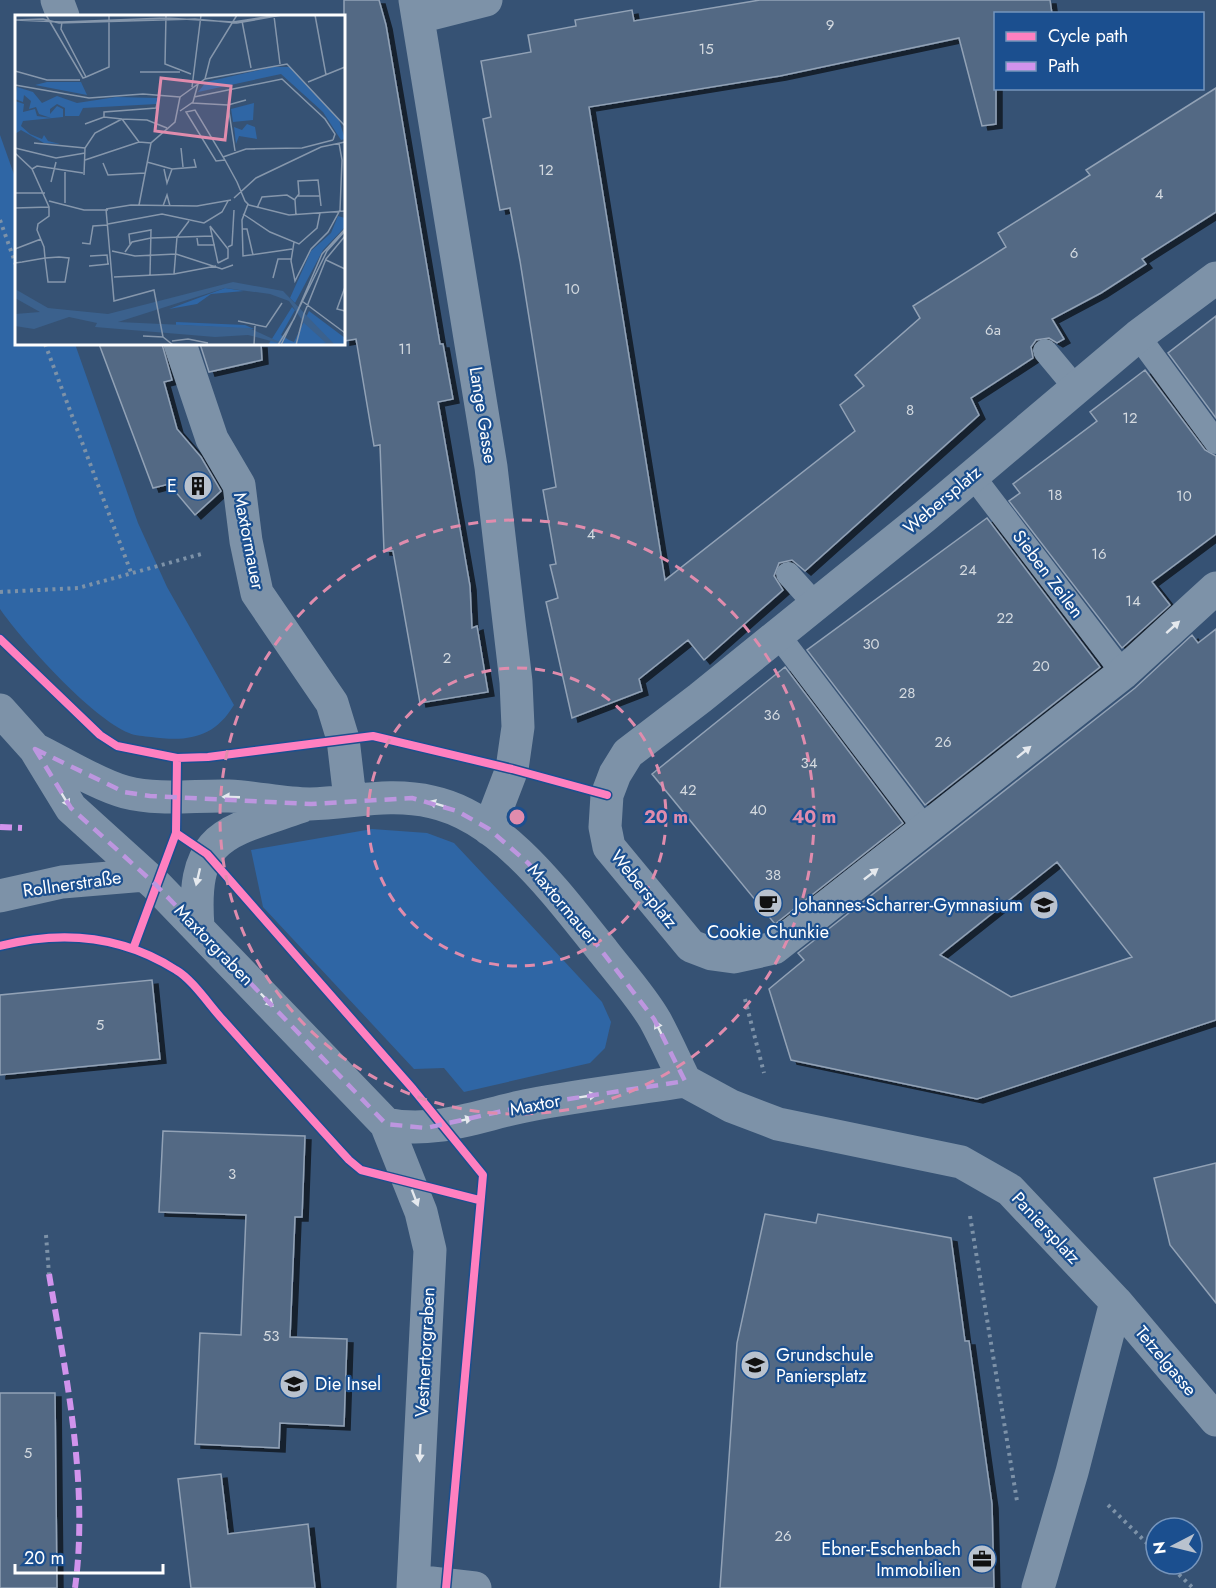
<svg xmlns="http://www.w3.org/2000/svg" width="1216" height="1588" viewBox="0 0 1216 1588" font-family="Jost,sans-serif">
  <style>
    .green { fill: #2f66a5 }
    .building { fill: #526984; stroke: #92a2b6; stroke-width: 1.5; fill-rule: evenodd; filter: url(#shadow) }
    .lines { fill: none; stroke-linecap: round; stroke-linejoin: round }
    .path { stroke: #7d92a8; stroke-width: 4; stroke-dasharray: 3 4.5; stroke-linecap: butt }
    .service { stroke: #7d92a8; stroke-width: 24 }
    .minor { stroke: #7d92a8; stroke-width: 33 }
    .quiet { stroke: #d193ec; stroke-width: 6; stroke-dasharray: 12 6; stroke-linecap: butt }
    .cycleway-casing { stroke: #1b4f8f; stroke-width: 11 }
    .cycleway { stroke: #ff80c0; stroke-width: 8 }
    .oneway { fill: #e5e9ee }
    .marked { fill: none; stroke: #bd96df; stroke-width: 4.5; stroke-dasharray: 12 8; stroke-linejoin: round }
    .ring { fill: none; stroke: #e08cad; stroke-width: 3; stroke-dasharray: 10 8 }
    .labels { text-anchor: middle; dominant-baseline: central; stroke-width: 4.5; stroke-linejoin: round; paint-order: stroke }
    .number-label { font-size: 15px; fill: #d4dae0 }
    .street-label { font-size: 18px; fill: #fff; stroke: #1b4f8f }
    .poi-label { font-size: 18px; fill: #fff; stroke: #1b4f8f; text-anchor: end }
    .inset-road { fill: none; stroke: #8697ac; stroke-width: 1.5 }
    .view { fill: #e08cad; fill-opacity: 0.15; stroke: #e08cad; stroke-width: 3 }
    .inset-edge { fill: none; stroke: #fff; stroke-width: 3 }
    .centre { fill: #e08cad; stroke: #1b4f8f; stroke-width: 3 }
    .ring-label { font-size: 18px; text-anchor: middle; font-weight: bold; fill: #e08cad; stroke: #1b4f8f; stroke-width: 4.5; stroke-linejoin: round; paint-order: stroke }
  </style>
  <defs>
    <filter id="shadow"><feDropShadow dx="6" dy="4" stdDeviation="0" flood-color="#0009"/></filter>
  </defs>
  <rect width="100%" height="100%" fill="#365274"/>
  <!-- green -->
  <path class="green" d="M 0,135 L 16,180 L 16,344 L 75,344 L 138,523 L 167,587 L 234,705 C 214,738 188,742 151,737 C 144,736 135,736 129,733 C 92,718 23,642 0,609 Z
    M 372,829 L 427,833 L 454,843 L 515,908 L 602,1002 L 611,1022 L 605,1048 L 590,1063 L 464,1092 L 444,1068 L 414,1069 L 263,907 L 251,850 Z"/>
  <!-- building -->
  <path class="building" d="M 344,0 L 379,0 L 386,25 L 440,344 L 443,344 L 453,399 L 438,402 L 470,586 L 472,628 L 477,626 L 488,692 L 420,703 L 393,551 L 384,551 L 380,445 L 374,446 L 356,339 L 344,341 Z
    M 760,0 L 1050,0 L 1052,14 L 996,14 L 996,124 L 982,126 L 959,38 L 780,76 L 589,107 L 665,580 L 855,431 L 840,405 L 864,386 L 855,375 L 920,318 L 913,306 L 1006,247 L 998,233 L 1090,175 L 1086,170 L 1216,88 L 1216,212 L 1142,259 L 1146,264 L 1101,293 L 1052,319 L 1064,339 L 1057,343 L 1049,338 L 1036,340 L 1031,347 L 1033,358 L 971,398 L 979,415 L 805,571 L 792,560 L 779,563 L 774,576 L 783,590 L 704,660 L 688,640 L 639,679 L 642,691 L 572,718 L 546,602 L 558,598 L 550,565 L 556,564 L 543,490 L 556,487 L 520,261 L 510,208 L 500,210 L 483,119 L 491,117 L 481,61 L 531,52 L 528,35 L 576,26 L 575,20 L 632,10 L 634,21 Z
    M 1216,316 L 1216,418 L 1168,353 Z
    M 99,344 L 162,344 L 172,380 L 164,382 L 177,429 L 201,457 L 221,491 L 195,515 L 169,484 L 153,488 Z
    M 200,344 L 261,344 L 262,360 L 209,372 Z
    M 1145,370 L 1205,450 L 1216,456 L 1216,534 L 1152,582 L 1170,605 L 1122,648 L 1009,501 L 1020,493 L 1013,484 L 1097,421 L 1090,412 Z
    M 987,518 L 1100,667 L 925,805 L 807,650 Z
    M 1216,629 L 1216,1020 L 977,1099 L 791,1060 L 769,989 L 804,960 L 798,953 L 1135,688 L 1192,635 L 1198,643 ZM 1057,862 L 1132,957 L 1011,997 L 940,955 Z
    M 785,667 L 903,823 L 775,924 L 652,774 Z
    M 152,980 L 160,1059 L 0,1075 L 0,995 Z
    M 163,1131 L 305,1136 L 302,1217 L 295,1217 L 290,1337 L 347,1339 L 344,1426 L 280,1423 L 279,1448 L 195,1444 L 200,1333 L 241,1335 L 246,1215 L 159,1212 Z
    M 1216,1163 L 1216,1303 L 1170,1245 L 1154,1178 Z
    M 765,1214 L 816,1223 L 818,1214 L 951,1238 L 965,1341 L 969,1341 L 992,1504 L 994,1588 L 720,1588 L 737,1343 Z
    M 0,1393 L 55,1393 L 57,1588 L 0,1588 Z
    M 221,1474 L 228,1534 L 308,1524 L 315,1588 L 191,1588 L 178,1479 Z"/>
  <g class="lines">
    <!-- path -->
    <path class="path" d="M 0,220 L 16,265
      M 45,344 L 132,575
      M 0,592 L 78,588 L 205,553
      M 745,999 L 764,1073
      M 970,1216 L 1017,1501
      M 46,1235 L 49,1274
      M 1108,1505 L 1156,1552
      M 1168,1564 L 1193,1588"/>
    <!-- service -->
    <path class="service" d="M 1138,336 L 1216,442
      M 1045,351 L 1075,387
      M 972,475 L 1123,673
      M 788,574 L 815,604
      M 778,635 L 926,830"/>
    <!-- minor -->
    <path class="minor" d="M 57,0 L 63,16
      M 415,0 L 491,467 L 516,682 L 518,727 L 512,769 L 489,829
      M 419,17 L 486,0
      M 1216,278 L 1138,336 L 924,517 L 700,698 L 628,753 L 615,774 L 607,795 L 605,827 L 609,847 L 691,946 L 712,954 L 734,957 L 774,948 L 1123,673 L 1216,588
      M 180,344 L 212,439 L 239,485 L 246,541 L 257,593 L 332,703 L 343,739 L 350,799
      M 0,710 L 35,749 L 71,808 L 156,885 L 386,1124 L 421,1212 L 430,1250 L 413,1588
      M 35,749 C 62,762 98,785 125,792 C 160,801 194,795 229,796 C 256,797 283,804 310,804 C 352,803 389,792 432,802 C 503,817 560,898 603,951 C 620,973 641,996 655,1020 C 666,1040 675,1061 685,1081
      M 0,896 L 62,882 L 145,875
      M 198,927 C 191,834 224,833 300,807
      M 685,1081 L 731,1106 L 778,1124 L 961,1162 L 1010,1190 L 1116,1302 L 1216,1420
      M 386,1124 C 435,1135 482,1114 530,1105 C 581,1095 634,1089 685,1081
      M 414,1581 L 475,1588
      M 1038,1588 L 1072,1472 L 1116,1302"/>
    <!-- quiet -->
    <path class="quiet" d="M 0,827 L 22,828
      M 49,1274 C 66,1376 89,1485 75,1588"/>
    <!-- cycleway casing -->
    <g class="cycleway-casing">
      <path id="cycleway" d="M 0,639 L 100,735 L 117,746 L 177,758 L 208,757 L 373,736 L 512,769 L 607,795
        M 177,758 L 176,833 L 207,854 L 413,1089 L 483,1175 L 446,1588
        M 0,946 C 62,930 121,935 176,970 C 192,979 210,1006 223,1020 C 265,1067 307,1114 349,1160 L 361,1170 L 479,1200
        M 133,949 L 176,833"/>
    </g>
    <!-- cycleway -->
    <use href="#cycleway" class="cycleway"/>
  </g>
  <!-- one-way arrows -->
  <defs><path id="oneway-solid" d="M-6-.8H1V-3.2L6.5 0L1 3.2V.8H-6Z" transform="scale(1.5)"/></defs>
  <g class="oneway">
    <use href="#oneway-solid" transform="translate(1173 627) rotate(-42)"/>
    <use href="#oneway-solid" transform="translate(1024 752) rotate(-39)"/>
    <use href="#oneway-solid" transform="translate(231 797) rotate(-178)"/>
    <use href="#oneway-solid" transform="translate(65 799) rotate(59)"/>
    <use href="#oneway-solid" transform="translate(437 804) rotate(-163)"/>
    <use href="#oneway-solid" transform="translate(871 874) rotate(-38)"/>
    <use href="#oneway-solid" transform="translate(198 877) rotate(103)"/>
    <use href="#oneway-solid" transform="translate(267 1000) rotate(46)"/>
    <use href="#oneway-solid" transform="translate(659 1029) rotate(-116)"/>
    <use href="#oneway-solid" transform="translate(588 1096) rotate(-9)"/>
    <use href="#oneway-solid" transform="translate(464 1120) rotate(-13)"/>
    <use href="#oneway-solid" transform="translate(415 1198) rotate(69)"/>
    <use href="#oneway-solid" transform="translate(420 1453) rotate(93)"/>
  </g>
  <!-- marked area -->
  <path class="marked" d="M 35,749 L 124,792 L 150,796 L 311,804 L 412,798 L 457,811 L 489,829 L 528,863 L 568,907 L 654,1019 L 685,1081 L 530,1105 L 426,1128 L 386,1124 L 156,885 L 71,808 Z"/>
  <!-- distance rings -->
  <g class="ring">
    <circle cx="517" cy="817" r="149"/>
    <circle cx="517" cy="817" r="297"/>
  </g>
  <!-- icons -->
  <defs>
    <g id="building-disc" transform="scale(1.5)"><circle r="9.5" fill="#b9c2ce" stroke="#1b4f8f"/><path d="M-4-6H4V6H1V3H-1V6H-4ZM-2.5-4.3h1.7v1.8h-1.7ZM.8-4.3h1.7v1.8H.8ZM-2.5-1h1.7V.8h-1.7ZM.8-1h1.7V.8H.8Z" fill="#111"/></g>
    <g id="cafe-disc" transform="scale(1.5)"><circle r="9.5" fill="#b9c2ce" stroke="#1b4f8f"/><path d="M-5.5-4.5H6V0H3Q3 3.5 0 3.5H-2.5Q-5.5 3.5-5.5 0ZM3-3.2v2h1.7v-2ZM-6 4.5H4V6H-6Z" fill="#111"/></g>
    <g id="school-disc" transform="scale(1.5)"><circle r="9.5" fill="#b9c2ce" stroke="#1b4f8f"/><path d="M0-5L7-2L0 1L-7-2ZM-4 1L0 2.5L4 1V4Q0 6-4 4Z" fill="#111"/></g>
    <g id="office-disc" transform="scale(1.5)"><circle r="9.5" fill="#b9c2ce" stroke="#1b4f8f"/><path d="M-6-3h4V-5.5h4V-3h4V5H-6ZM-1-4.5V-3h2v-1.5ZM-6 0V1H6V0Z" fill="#111"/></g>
  </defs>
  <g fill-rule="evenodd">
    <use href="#building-disc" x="198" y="486"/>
    <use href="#cafe-disc" x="768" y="903"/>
    <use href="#school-disc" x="1044" y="905"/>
    <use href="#school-disc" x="755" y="1365"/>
    <use href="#school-disc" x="294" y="1384"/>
    <use href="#office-disc" x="982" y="1559"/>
  </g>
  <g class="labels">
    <!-- number labels -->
    <g class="number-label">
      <text x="830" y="25">9</text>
      <text x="706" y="49">15</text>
      <text x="546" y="170">12</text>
      <text x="1159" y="194">4</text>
      <text x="1074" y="253">6</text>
      <text x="572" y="289">10</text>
      <text x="993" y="330">6a</text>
      <text x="405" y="349">11</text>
      <text x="910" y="410">8</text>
      <text x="1130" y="418">12</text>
      <text x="1055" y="495">18</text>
      <text x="1184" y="496">10</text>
      <text x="591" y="534">4</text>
      <text x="1099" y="554">16</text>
      <text x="968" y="570">24</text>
      <text x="1133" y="601">14</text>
      <text x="1005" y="618">22</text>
      <text x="871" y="644">30</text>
      <text x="447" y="658">2</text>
      <text x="1041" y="666">20</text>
      <text x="907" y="693">28</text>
      <text x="772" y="715">36</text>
      <text x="943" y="742">26</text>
      <text x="809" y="763">34</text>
      <text x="688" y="790">42</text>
      <text x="758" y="810">40</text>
      <text x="773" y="875">38</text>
      <text x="100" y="1025">5</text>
      <text x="232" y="1174">3</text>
      <text x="271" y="1336">53</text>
      <text x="28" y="1453">5</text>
      <text x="783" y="1536">26</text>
    </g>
    <!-- street labels -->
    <g class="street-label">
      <text transform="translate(483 415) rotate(81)">Lange Gasse</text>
      <text transform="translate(942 500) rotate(-40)">Webersplatz</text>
      <text transform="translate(249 541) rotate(79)">Maxtormauer</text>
      <text transform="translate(1048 574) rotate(53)">Sieben Zeilen</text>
      <text transform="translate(72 884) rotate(-8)">Rollnerstraße</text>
      <text transform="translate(644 889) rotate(51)">Webersplatz</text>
      <text transform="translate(563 904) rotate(50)">Maxtormauer</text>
      <text transform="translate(214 945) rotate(46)">Maxtorgraben</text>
      <text transform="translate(535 1105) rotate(-11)">Maxtor</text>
      <text transform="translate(1046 1228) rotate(47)">Paniersplatz</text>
      <text transform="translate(425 1352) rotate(-87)">Vestnertorgraben</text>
      <text transform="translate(1166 1361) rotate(50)">Tetzelgasse</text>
    </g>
    <!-- poi labels -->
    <g class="poi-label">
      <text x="177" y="486">E</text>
      <text x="1023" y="905">Johannes-Scharrer-Gymnasium</text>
      <text x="768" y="932" text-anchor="middle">Cookie Chunkie</text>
      <text x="776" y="1355" text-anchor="start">Grundschule<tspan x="776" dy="21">Paniersplatz</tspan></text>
      <text x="315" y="1384" text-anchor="start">Die Insel</text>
      <text x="961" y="1549">Ebner-Eschenbach<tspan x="961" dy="21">Immobilien</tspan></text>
    </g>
  </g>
  <!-- overview -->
  <g transform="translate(15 15)">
    <rect width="330" height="330" fill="#365274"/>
    <path d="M 258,52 L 275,52 L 324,105 L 330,124 L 326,125 L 308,97 L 266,59 L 183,77 L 191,67 ZM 32,67 L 66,67 L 72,80 L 20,70 ZM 2,72 L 18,77 L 27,88 L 42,81 L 62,88 L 101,82 L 143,83 L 142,89 L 68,93 L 64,101 L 50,101 L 50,93 L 42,89 L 35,94 L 35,99 L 42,91 L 48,94 L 48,102 L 8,106 L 6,111 L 15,119 L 27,124 L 29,120 L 33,126 L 45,129 L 29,128 L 6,115 L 0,119 L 0,86 L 9,89 L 8,97 L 20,94 L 22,101 L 36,103 L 24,99 L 21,92 L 14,94 L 16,86 L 9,80 L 8,87 L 0,84 ZM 239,88 L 238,105 L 218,107 L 216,94 ZM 232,109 L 240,112 L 242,124 L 224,121 L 221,129 L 219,112 L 227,115 ZM 323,201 L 330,203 L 330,212 L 308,235 L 280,288 L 275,283 L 296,236 L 316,218 ZM 210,273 L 229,276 L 196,279 L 182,289 L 154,294 ZM 277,292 L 280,295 L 266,320 L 274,325 L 279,327 L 294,296 L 330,323 L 330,330 L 253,330 ZM 161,307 L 230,310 L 239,314 L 161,310 Z" fill="#2f66a5"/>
    <path d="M 218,267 L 268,276 L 320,330 L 304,330 L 311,328 L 289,308 L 274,286 L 255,279 L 210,273 L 103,307 L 234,313 L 271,330 L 233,320 L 200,322 L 80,312 L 82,308 L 54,302 L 19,314 L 0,311 L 0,299 L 25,297 L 0,283 L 0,274 L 33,293 L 93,299 Z" fill="#3b618d"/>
    <path class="inset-road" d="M 31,0 L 68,63 L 71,62M 151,0 L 150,49 L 176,59M 300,0 L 311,60M 259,1 L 265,49M 0,5 L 47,7 L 151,3 L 218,7 L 263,0M 0,5 L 28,4 L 44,8 L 180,4 L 222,8 L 267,0M 227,6 L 236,53M 47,7 L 46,14 L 71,62M 0,56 L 32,65 L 65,65M 125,57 L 165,57M 71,62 L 94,52 L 94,0M 190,64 L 195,44 L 222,0M 293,67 L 330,52M 0,70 L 74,83 L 128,79 L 165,82M 177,72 L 186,0M 165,82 L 190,64 L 272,49 L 330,111M 179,82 L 267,64 L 310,104 L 320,119 L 318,125M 177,88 L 213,90 L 231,85M 213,90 L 220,136M 165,96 L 178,87 L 183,69M 89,102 L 89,97 L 141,93 L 144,81M 70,109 L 89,102 L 107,104M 124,127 L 107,104 L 132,105 L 152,113M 19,128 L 70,133M 0,133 L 41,143 L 70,138M 166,133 L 168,152M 0,138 L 17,154 L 34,192 L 34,201 L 23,209 L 22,215 L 29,232 L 30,243 L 33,267 L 50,267 L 54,243 L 44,242 L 30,243 L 7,247 L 0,248M 208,142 L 231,134 L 287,133 L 318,125M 70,145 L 124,127 L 136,128M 210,145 L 201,146 L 171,97 L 180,95 L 210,145 L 222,167 L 230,186 L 234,190 L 274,200 L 330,196M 132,147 L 157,154 L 181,152 L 179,144M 88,148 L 93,160 L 130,158M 17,154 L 22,151 L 68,158M 149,154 L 152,168 L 157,154M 50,157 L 50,188M 69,160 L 70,133 L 80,118 L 107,104M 36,167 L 41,147M 0,178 L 30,178M 283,181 L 305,181M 219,183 L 241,163 L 306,132 L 330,127M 280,184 L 284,179 L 283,166 L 303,165 L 306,191M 34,186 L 69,195 L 93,195M 233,189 L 227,205 L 228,241 L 277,234M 124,190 L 136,128 L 160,107 L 165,82M 148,191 L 152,180 L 155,191M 0,193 L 34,192M 242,193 L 247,182 L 272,180 L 280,185 L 281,200M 91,194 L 99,286 L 139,275 L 148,322M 91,194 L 116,190 L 182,191 L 216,185M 228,199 L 255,217 L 284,229 L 302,213 L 305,198M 93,209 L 147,199 L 189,208 L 207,197 L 213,186M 195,211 L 213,234 L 213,243 L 203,248M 195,211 L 203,248M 227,214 L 232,214 L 238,240M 182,223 L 183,230 L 200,230M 279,227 L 276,246 L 280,266 L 296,234 L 313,217 L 325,195 L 327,145 L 324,128M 67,228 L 75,229 L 78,211 L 93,210M 115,229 L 114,219 L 136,215 L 135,260M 213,232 L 217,230 L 219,195M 0,234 L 26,224M 97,236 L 120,241 L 161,239 L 207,254 L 218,250M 110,237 L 117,227 L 136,223 L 197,221M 75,241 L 92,240 L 93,249M 311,245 L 330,254M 74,251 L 94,249M 159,259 L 162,222 L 174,206M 99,262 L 159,259 L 201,251M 258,263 L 263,244 L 276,244M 330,272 L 322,294 L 330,296M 287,286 L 330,318M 223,306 L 251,312 L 267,288M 128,321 L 148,322 L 158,330M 157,326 L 173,324 L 193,328M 100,330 L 119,330M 239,330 L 240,311M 263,330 L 279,304 L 307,239 L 330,214M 266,330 L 312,236 L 330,216M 281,330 L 289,299 L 311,244 L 330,221"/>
    <path class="view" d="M 146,63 L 216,71 L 210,125 L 140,116 Z"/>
    <rect width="330" height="330" class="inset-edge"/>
  </g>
  <circle cx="517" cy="817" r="9" class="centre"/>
  <g class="ring-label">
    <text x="666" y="823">20 m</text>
    <text x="814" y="823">40 m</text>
  </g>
  <!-- legend -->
  <rect x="994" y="12" width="210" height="78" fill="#1b4f8f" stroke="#7695bc" stroke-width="1.5"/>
  <rect x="1006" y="32" width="30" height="9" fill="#ff80c0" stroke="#7695bc" stroke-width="1.5"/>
  <text x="1048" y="42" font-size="18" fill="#ffffff">Cycle path</text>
  <rect x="1006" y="62" width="30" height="9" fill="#d193ec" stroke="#7695bc" stroke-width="1.5"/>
  <text x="1048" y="72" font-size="18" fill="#ffffff">Path</text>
  <!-- north arrow -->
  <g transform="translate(1174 1546) rotate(263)"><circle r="28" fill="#1b4f8f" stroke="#7695bc" stroke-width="1.5"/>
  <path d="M0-4.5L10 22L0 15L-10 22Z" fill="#b9c2ce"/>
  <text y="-9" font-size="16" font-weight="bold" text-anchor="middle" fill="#ffffff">N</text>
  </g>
  <!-- scale -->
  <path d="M15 1564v9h148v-9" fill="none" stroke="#ffffff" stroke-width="3"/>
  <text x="24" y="1564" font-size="18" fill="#ffffff" stroke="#1b4f8f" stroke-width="4.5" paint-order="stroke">20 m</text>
</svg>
